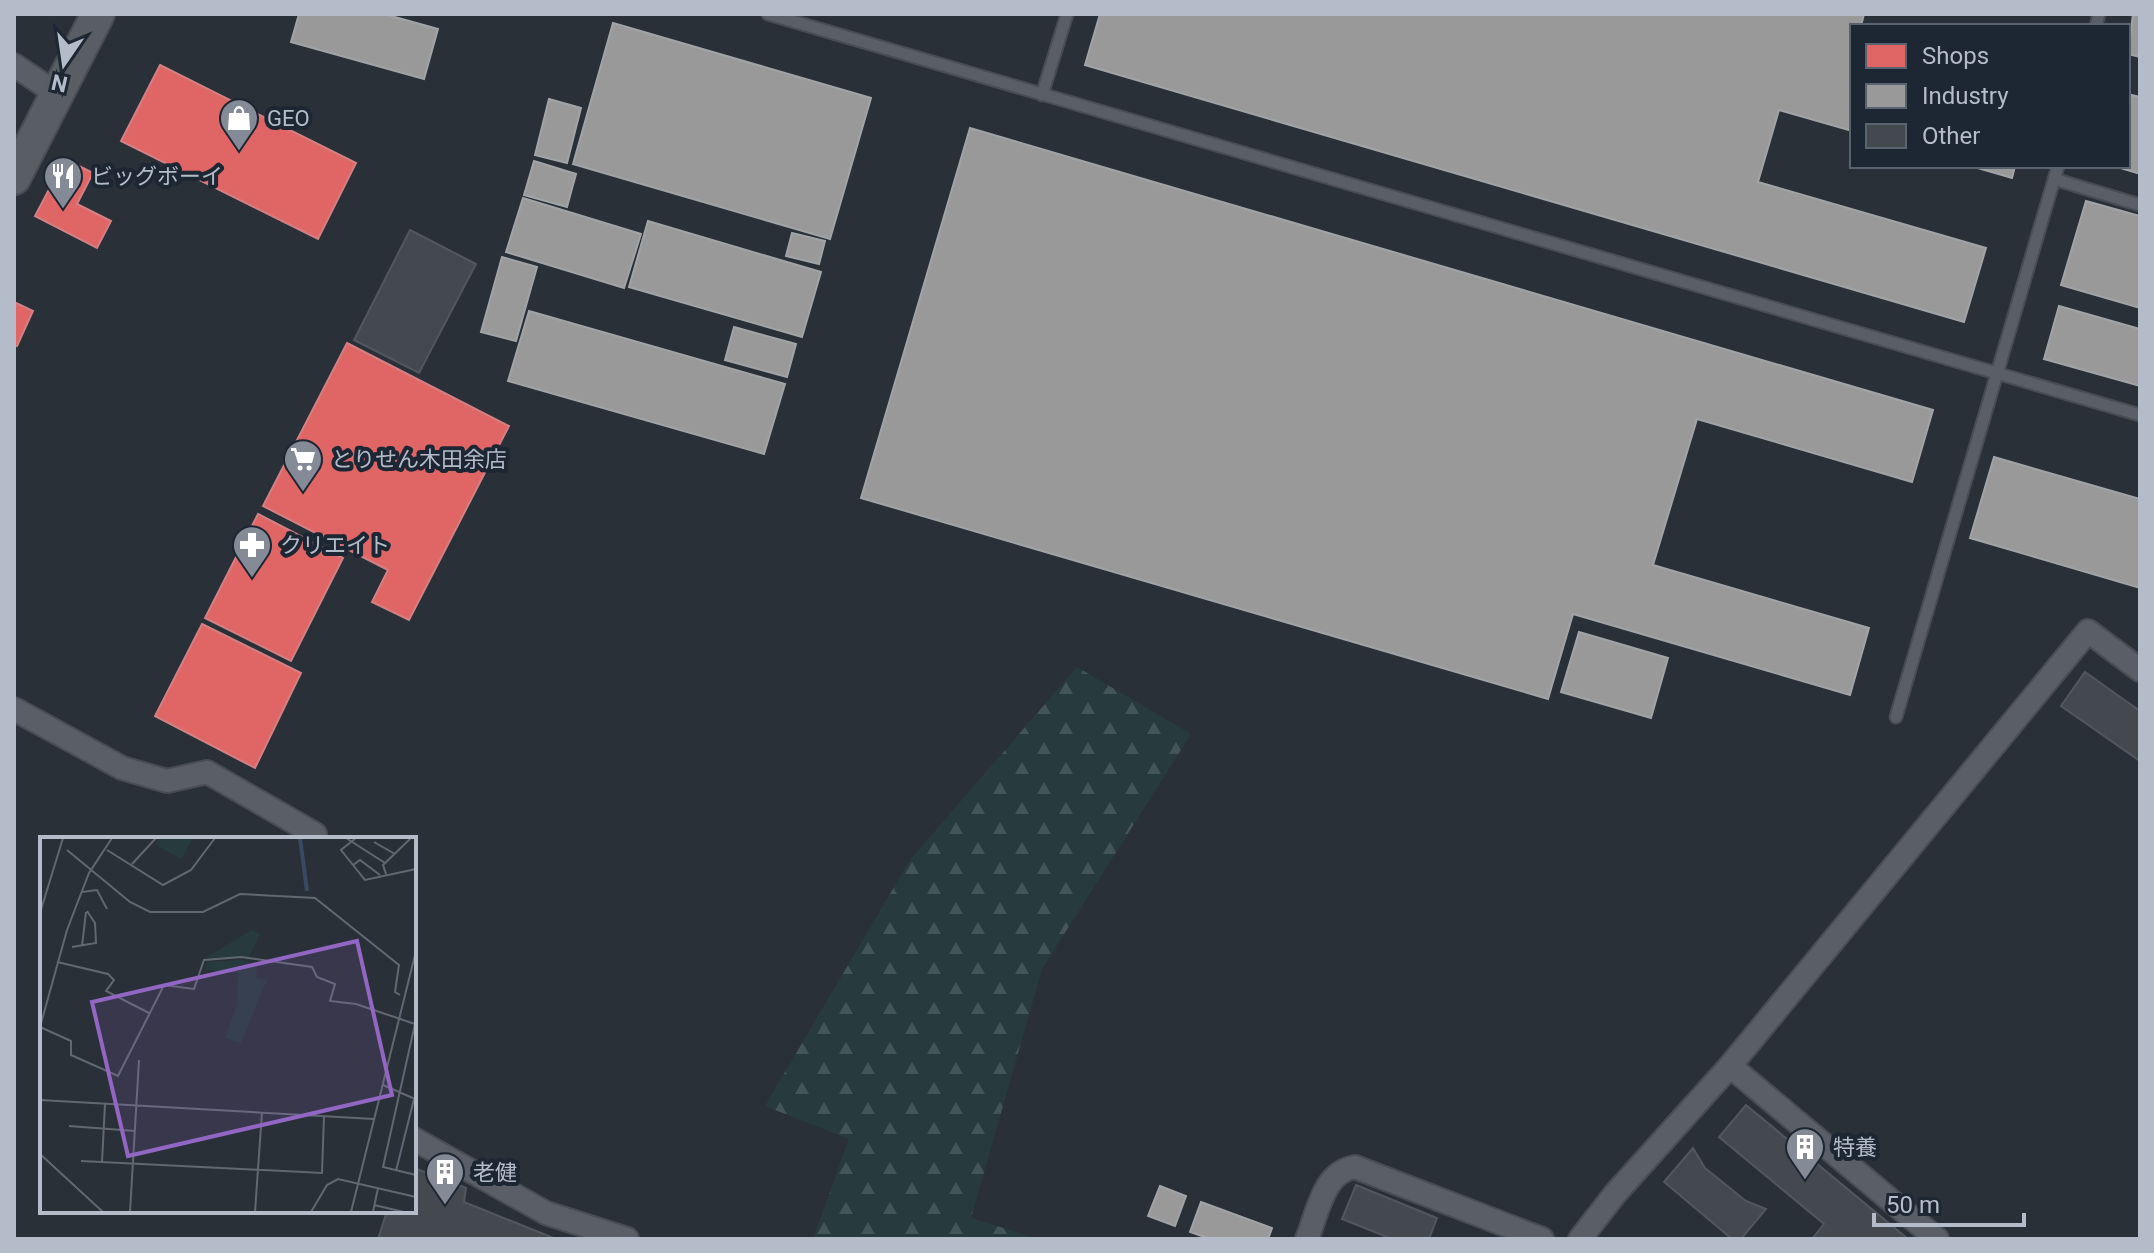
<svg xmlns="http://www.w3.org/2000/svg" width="2154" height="1253" viewBox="0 0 2154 1253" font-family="Roboto,'Noto Sans JP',sans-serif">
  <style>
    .forest { fill: url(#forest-firs) }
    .shops { fill: #e06666; stroke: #d38084; stroke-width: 2 }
    .industry { fill: #999; stroke: #a1a4a7; stroke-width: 2 }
    .building { fill: #444950; stroke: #52575f; stroke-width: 2 }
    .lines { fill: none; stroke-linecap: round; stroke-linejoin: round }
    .lane-casing { stroke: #484c53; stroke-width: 15 }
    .street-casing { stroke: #484c53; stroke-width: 26 }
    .secondary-casing { stroke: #484c53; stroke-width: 36 }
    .lane { stroke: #5a5e66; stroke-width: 11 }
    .street { stroke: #5a5e66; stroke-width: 22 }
    .secondary { stroke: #595d64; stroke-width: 32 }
    .labels { text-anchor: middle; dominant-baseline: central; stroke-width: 8; stroke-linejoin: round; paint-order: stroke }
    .poi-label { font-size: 22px; fill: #b4bcc9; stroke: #1d2633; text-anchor: start }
    .inset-river { fill: none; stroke: #384963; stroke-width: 4 }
    .inset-road { fill: none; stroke: #616872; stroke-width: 2 }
    .view { fill: #9266c3; fill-opacity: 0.15; stroke: #9266c3; stroke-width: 4 }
    .inset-edge { fill: none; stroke: #b4bcc9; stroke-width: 4 }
  </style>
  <defs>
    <pattern id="forest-firs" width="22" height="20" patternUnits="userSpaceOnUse" patternTransform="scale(2)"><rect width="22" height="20" fill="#273a3e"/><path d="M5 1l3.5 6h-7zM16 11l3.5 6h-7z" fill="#445559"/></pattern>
  </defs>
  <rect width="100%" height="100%" fill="#2a3038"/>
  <!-- forest -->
  <path class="forest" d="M 1077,667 L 1191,734 L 1042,969 L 971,1218 L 1039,1239 L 813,1239 L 849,1139 L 765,1106 L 910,860 Z"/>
  <!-- shops -->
  <path class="shops" d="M 160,65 L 356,163 L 318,239 L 121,141 Z
    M 65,159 L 93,173 L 77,204 L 111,221 L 97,248 L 35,216 Z
    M 14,302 L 33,311 L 17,346 L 14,345 Z
    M 347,343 L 509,426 L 409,620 L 372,602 L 388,570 L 263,506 Z
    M 258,514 L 343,558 L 291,661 L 205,618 Z
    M 202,624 L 301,673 L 255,768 L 155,716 Z"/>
  <!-- industry -->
  <path class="industry" d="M 299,14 L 384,14 L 438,29 L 424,79 L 291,42 Z
    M 1100,14 L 1864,14 L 1861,26 L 1852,26 L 1852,131 L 1779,110 L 1758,182 L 1986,248 L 1964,322 L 1085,65 Z
    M 2133,14 L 2140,14 L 2140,57 L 2128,54 Z
    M 613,23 L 871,98 L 830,239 L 573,164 Z
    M 2128,94 L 2140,97 L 2140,174 L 2114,166 L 2128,166 Z
    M 549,99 L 581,108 L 567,163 L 535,155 Z
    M 970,128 L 1933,410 L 1912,482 L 1697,419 L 1653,565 L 1869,628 L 1850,695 L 1573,614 L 1548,699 L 861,498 Z
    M 534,161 L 576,174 L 567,207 L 524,195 Z
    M 1971,166 L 2015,166 L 2012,178 Z
    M 523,198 L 641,234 L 624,288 L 506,252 Z
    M 2086,201 L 2140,216 L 2140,308 L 2061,285 Z
    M 648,221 L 821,272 L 802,337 L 629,287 Z
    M 792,233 L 825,241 L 819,264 L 786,256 Z
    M 502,257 L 537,267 L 516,341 L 481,332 Z
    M 2059,306 L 2140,329 L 2140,386 L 2044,359 Z
    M 529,311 L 785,384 L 764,454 L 508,381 Z
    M 734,327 L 796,344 L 787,377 L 725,360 Z
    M 1994,457 L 2140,499 L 2140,588 L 1970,538 Z
    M 1579,632 L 1668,658 L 1651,718 L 1561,692 Z
    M 1160,1186 L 1186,1196 L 1175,1226 L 1148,1216 Z
    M 1201,1202 L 1272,1228 L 1268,1239 L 1210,1239 L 1190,1232 Z"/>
  <!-- building -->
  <path class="building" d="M 410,230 L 476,264 L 419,373 L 354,340 Z
    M 2085,672 L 2140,711 L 2140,761 L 2061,706 Z
    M 1746,1105 L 1908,1239 L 1812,1239 L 1824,1224 L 1719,1137 Z
    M 1693,1148 L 1705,1168 L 1746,1201 L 1766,1209 L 1741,1239 L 1732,1239 L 1664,1182 Z
    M 414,1168 L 466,1188 L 464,1202 L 556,1239 L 378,1239 L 387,1211 L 414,1211 Z
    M 1356,1185 L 1437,1218 L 1429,1239 L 1392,1239 L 1342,1219 Z"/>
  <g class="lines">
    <!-- lane casing -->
    <g class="lane-casing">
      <path id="lane" d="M 768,14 L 2140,415
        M 2096,26 L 2099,14
        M 1042,95 L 1067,14
        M 2054,179 L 2140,205
        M 1896,717 L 2058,166"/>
    </g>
    <!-- street casing -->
    <g class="street-casing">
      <path id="street" d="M 14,65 L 57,94
        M 14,709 L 122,768 L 167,781 L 207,772 L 315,834 L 312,839
        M 1730,1066 L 1937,1239
        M 414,1139 L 546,1213 L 627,1239
        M 1307,1239 C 1318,1212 1323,1172 1355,1167 L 1542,1239
        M 1580,1239 L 1615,1194 L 1730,1066 L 2088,631 L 2140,670"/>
    </g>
    <!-- secondary casing -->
    <g class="secondary-casing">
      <path id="secondary" d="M 14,178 L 98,14"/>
    </g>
    <!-- lane -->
    <use href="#lane" class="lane"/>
    <!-- street -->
    <use href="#street" class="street"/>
    <!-- secondary -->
    <use href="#secondary" class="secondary"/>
  </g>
  <!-- icons -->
  <defs>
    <g id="shop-pin" transform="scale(2)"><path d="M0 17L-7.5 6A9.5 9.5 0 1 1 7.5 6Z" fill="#848b96" stroke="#1d2633"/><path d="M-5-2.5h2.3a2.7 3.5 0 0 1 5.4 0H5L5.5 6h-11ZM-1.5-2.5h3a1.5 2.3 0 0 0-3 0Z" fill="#fff"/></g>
    <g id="restaurant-pin" transform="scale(2)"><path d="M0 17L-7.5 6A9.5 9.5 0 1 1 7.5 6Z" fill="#848b96" stroke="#1d2633"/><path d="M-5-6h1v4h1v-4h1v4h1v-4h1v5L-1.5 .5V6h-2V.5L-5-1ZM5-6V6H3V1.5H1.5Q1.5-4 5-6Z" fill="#fff"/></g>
    <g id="supermarket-pin" transform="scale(2)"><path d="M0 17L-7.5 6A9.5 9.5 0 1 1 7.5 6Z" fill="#848b96" stroke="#1d2633"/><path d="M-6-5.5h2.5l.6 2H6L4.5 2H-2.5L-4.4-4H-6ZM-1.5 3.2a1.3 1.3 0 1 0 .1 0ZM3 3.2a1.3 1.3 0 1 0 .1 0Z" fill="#fff"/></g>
    <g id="pharmacy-pin" transform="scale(2)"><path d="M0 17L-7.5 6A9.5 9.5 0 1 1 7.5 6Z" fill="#848b96" stroke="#1d2633"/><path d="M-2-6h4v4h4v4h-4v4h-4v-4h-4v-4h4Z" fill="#fff"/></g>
    <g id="building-pin" transform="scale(2)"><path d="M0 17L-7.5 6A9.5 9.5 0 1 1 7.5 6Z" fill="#848b96" stroke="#1d2633"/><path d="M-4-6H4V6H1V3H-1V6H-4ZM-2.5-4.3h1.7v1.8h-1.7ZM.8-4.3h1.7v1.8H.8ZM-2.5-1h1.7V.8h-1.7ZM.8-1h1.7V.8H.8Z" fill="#fff"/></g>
  </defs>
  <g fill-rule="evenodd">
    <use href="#shop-pin" x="239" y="118"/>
    <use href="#restaurant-pin" x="63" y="176"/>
    <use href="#supermarket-pin" x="303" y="459"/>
    <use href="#pharmacy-pin" x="252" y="545"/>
    <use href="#building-pin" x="1805" y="1147"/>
    <use href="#building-pin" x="445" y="1172"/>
  </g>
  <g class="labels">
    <!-- poi labels -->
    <g class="poi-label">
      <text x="267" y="118">GEO</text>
      <text x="91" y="176">ビッグボーイ</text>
      <text x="331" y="459">とりせん木田余店</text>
      <text x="280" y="545">クリエイト</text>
      <text x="1833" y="1147">特養</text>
      <text x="473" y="1172">老健</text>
    </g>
  </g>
  <!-- overview -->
  <g transform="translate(40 837)">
    <rect width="376" height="376" fill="#2a3038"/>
    <path d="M 118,1 L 153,1 L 141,22 L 116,8 ZM 201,123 L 217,127 L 216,141 L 227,143 L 201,206 L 185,201 L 197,168 L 198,136 L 165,133 L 167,125 Z" fill="#273a3e"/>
    <path d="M 211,93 L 220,97 L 209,120 L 166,121 Z" fill="#273a3e"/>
    <path class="inset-river" d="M 260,1 L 267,54"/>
    <path class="inset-road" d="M 306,1 L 345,26M 316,1 L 301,13 L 325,43 L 376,32M 334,5 L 355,17M 27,13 L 90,65 L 110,75 L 163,75 L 200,57 L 275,61 L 359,128 L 355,155 L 360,158M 67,13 L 123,48 L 151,33 L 175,1M 92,27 L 116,1M 313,28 L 320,23 L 340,38M 346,37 L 343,28 L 371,1M 42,55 L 57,53 L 67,72M 0,76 L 23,1M 42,109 L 46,75M 32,110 L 56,106 L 55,86 L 47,74M 17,125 L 68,137 L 74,143 L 66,154 L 109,176M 0,190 L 31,204 L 31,218 L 78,239 L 124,148 L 154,152 L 164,123 L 201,120 L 272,130 L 277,140 L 295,147 L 290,164 L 316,167 L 375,187 L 343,330 L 376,338M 0,190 L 27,93 L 49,36 L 72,1M 343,248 L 375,262M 0,263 L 334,282M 29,289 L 95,294M 0,317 L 63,375M 41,324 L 282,336 L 284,279M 62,325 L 65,267M 356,334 L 374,262M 334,368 L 364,375M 90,375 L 99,223M 215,375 L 222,275M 271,375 L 287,348 L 298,342 L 376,360M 311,375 L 376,114M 333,375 L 338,351"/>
    <path class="view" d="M 317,104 L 352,258 L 88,319 L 52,165 Z"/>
    <rect width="376" height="376" class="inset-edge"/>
  </g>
  <!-- border -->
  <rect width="2154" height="1253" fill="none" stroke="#b4bcc9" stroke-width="32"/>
  <!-- legend -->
  <rect x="1850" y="24" width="280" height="144" fill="#1d2633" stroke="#59626f" stroke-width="2"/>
  <rect x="1866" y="44" width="40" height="24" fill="#e06666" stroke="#59626f" stroke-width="2"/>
  <text x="1922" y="64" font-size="24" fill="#b4bcc9">Shops</text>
  <rect x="1866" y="84" width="40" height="24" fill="#999999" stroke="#59626f" stroke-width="2"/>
  <text x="1922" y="104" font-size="24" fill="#b4bcc9">Industry</text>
  <rect x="1866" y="124" width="40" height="24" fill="#444950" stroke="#59626f" stroke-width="2"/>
  <text x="1922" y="144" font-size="24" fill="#b4bcc9">Other</text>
  <!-- north arrow -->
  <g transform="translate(64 64) rotate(193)" stroke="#1d2633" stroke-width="6" paint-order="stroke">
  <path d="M0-6L14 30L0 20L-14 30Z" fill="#b4bcc9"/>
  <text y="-12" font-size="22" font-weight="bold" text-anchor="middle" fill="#b4bcc9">N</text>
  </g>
  <!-- scale -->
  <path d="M1874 1213v12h150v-12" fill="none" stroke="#b4bcc9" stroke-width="4"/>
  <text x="1886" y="1213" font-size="24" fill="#b4bcc9" stroke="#1d2633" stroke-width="6" paint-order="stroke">50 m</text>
</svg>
